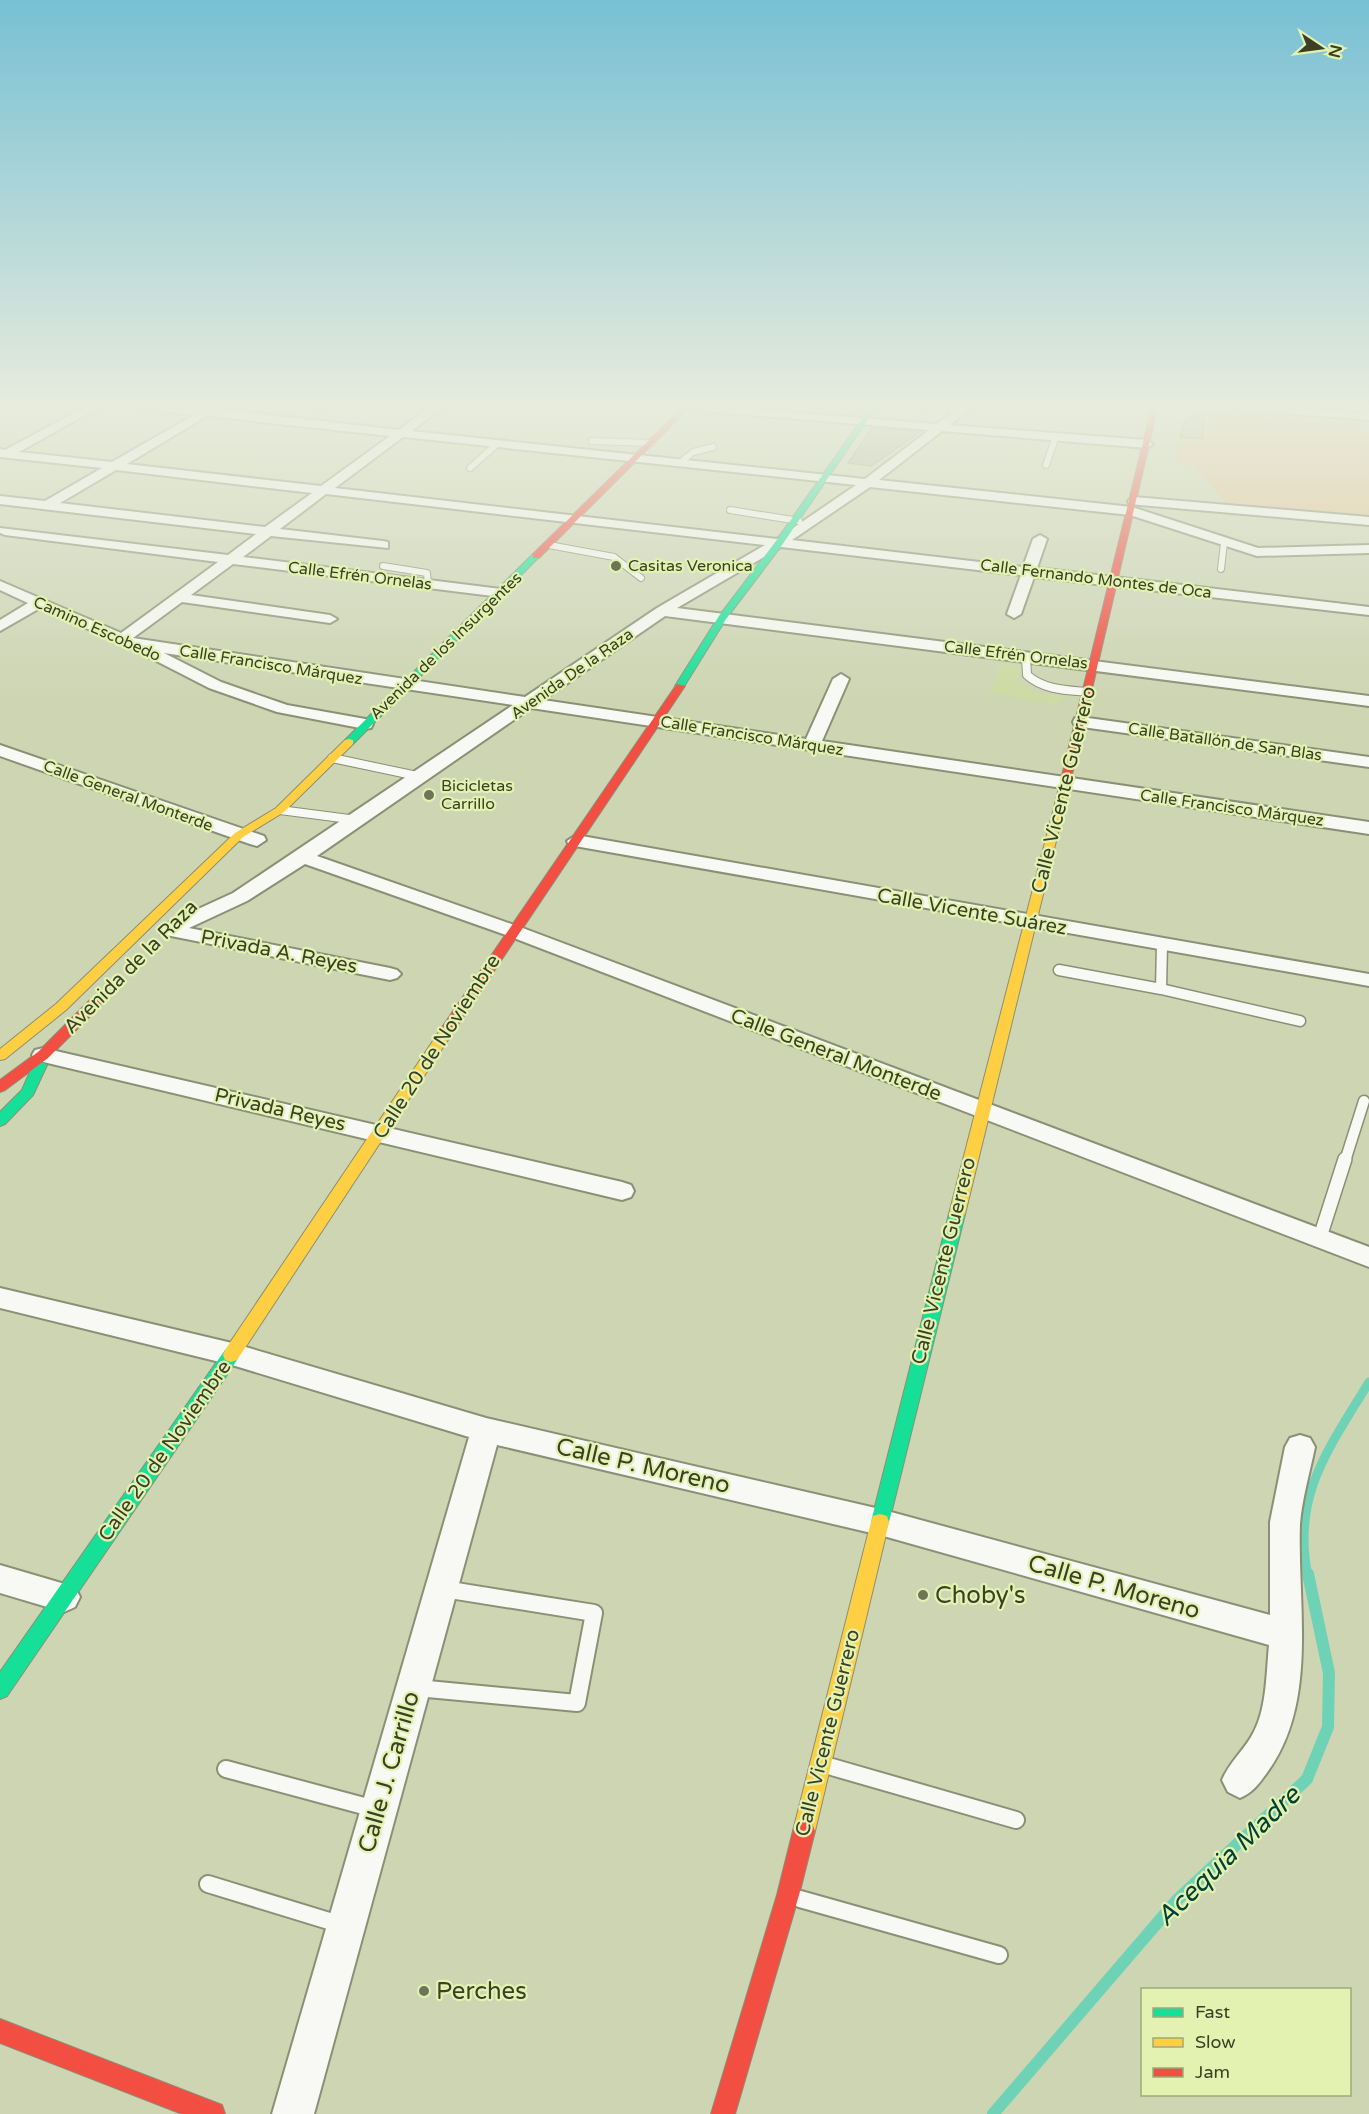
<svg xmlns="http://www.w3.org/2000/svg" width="1369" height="2114" viewBox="0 0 1369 2114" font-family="'Varela Round',sans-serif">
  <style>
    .built { fill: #cedaa3 }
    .green { fill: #e4c193 }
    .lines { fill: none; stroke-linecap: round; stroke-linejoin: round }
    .stream-far1 { stroke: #6ed2b6; stroke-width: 9 }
    .stream { stroke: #6ed2b6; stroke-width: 12 }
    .building { fill: #b0b796; stroke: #999f84; stroke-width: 1.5 }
    .lane-far4-casing { stroke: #8a9075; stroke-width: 8 }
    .lane-far3-casing { stroke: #8a9075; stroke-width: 10 }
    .lane-far2-casing { stroke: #8a9075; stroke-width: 13 }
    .lane-far1-casing { stroke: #8a9075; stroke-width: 16 }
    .lane-casing { stroke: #8a9075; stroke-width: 20 }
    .street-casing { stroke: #8a9075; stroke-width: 4 }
    .fast-casing { stroke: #8a9075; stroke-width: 2 }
    .slow-casing { stroke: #8a9075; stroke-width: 2 }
    .jam-casing { stroke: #8a9075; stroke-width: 2 }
    .lane-far4 { stroke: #f8f9f4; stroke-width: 6 }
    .lane-far3 { stroke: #f8f9f4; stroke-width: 8 }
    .lane-far2 { stroke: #f8f9f4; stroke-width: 10 }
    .lane-far1 { stroke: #f8f9f4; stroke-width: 13 }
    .lane { stroke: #f8f9f4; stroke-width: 16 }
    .street { fill: #f8f9f4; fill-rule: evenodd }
    .fast { fill: #16e098; fill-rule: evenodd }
    .slow { fill: #ffcf43; fill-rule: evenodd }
    .jam { fill: #f24e42; fill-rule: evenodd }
    .poi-dot { fill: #6d7457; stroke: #e3f2b1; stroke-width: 2 }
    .labels { text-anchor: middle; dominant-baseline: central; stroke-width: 4.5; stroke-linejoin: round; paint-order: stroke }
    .far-poi-label { font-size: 16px; fill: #3a3f25; stroke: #e3f2b1; text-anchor: start }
    .far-street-label { font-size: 16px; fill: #3a3f25; stroke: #e3f2b1 }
    .street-label { font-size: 20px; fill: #3a3f25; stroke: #e3f2b1 }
    .near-street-label { font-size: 24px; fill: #3a3f25; stroke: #e3f2b1 }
    .near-poi-label { font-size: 24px; fill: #3a3f25; stroke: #e3f2b1; text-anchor: start }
    .near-water-label { font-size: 26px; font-style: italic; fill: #004137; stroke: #e3f2b1 }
  </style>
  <rect width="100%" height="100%" fill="#cdd5b3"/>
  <!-- built -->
  <path class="built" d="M 1000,664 L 1021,667 L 1017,681 L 1033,692 L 1064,696 L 1059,705 L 990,693 Z"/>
  <!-- green -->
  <path class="green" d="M 1209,412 L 1243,412 L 1362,424 L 1357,430 L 1369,433 L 1369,515 L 1228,506 L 1195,466 L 1174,463 C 1180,433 1176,419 1209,412 Z"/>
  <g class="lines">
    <!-- stream-far1 -->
    <path class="stream-far1" d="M 1308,1576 C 1291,1495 1330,1447 1369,1382"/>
    <!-- stream -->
    <path class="stream" d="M 993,2114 L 1177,1900 L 1307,1779 L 1328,1727 L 1329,1673 L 1308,1574"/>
  </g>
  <!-- building -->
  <path class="building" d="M 1205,412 L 1202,439 L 1180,437 L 1183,423 L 1188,418 Z
    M 872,428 L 906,430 L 920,432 L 871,466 L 848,463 Z"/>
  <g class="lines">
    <!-- lane-far4 casing -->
    <g class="lane-far4-casing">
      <path id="lane-far4" d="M 923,406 L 963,410
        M 1365,406 L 1366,417
        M 592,441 L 651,443
        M 680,463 L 693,452 L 713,447
        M 1046,465 L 1056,436
        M 470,468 L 497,444
        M 730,510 L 799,521
        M 549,545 L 614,557 L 641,578
        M 383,566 L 427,573 L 428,584
        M 1221,569 L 1224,543"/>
    </g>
    <!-- lane-far3 casing -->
    <g class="lane-far3-casing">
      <path id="lane-far3" d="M 1026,657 L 1027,675 C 1044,690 1066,690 1088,692
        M 332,758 L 422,777
        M 280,810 L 357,820"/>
    </g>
    <!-- lane-far2 casing -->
    <g class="lane-far2-casing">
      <path id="lane-far2" d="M 1162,945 L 1161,989 L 1300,1021
        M 1059,970 L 1161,989
        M 1345,1161 L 1364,1101"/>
    </g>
    <!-- lane-far1 casing -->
    <g class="lane-far1-casing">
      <path id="lane-far1" d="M 1320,1237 L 1345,1159"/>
    </g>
    <!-- lane casing -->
    <g class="lane-casing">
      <path id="lane" d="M 417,1688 L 577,1703 L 594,1613 L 444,1589
        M 832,1767 L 1016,1820
        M 226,1769 L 375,1809
        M 208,1884 L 342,1925
        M 800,1899 L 999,1955"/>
    </g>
    <!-- street casing -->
    <g class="street-casing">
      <path id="street" d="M 87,406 L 101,406 L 19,452 L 112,462 L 194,415 L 144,409 L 139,406 L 208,408 L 399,430 L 431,406 L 443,406 L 412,431 L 865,479 L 929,430 L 677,409 L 671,406 L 711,406 L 937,424 L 961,406 L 973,406 L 950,425 L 1147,440 L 1153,444 L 1147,448 L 942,431 L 879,480 L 1132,507 L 1258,548 L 1369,545 L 1369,553 L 1257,556 L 1130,515 L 870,487 L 792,540 L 1023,567 L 1033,539 L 1040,535 L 1047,539 L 1037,568 L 1369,607 L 1369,615 L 1034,577 L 1021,614 L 1014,618 L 1007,614 L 1021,575 L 781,547 L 677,608 L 1369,696 L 1369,706 L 665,616 L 543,700 L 806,739 L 833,679 L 841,674 L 849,679 L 822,741 L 1369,822 L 1369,834 L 531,708 L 317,856 L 520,927 L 1369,1247 L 1369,1267 L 506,935 L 305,864 L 247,901 L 189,928 L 390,968 L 397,970 L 401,974 L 397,978 L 390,980 L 161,934 L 158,930 L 161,926 L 233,893 L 513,705 L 164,653 L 221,682 L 287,705 L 371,720 L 373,724 L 371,728 L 365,729 L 277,712 L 209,688 L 129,647 L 40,608 L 0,631 L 0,620 L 28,603 L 0,590 L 0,581 L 121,633 L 218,562 L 5,535 L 0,533 L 0,528 L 228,555 L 256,534 L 0,504 L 0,496 L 45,501 L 102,468 L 0,457 L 0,449 L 5,450 ZM 207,416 L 390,436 L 321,486 L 127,464 ZM 403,437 L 856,485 L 777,539 L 335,488 ZM 116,470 L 312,493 L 265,527 L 60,503 ZM 326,494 L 765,545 L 657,608 L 525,697 L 133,638 L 182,602 L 330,623 L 337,619 L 330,615 L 191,595 L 233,564 L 501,597 L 508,593 L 501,589 L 243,557 L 271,536 L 388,548 L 388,542 L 383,541 L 280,529 Z
        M 316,406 L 329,406 L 320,411 L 316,410 Z
        M 1228,406 L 1274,406 L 1369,414 L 1369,420 L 1234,409 Z
        M 1134,497 L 1369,517 L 1369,525 L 1129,504 L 1128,501 Z
        M 1081,717 L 1369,757 L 1369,767 L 1075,726 L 1073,722 L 1075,718 Z
        M 0,745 L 264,836 L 266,840 L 257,846 L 250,844 L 0,756 Z
        M 576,835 L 1369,974 L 1369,986 L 569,845 L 567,841 Z
        M 43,1048 L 622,1182 L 631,1185 L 634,1191 L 631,1197 L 622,1200 L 35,1060 L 32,1055 L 35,1050 Z
        M 0,1288 L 232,1343 L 486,1418 L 880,1509 L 1270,1615 L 1270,1522 L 1285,1447 L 1290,1438 L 1300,1435 L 1310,1438 L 1315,1447 C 1310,1472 1302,1499 1300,1524 C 1297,1606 1319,1703 1266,1774 C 1258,1785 1253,1792 1240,1798 L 1228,1792 L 1222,1780 C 1229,1763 1242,1752 1251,1737 C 1267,1711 1266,1675 1269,1645 L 880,1535 L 497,1445 L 314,2114 L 272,2114 L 469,1437 L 232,1365 L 0,1308 Z
        M 0,1565 L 75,1587 L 80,1597 L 75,1607 L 64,1612 L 0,1593 Z"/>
    </g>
    <!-- fast casing -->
    <g class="fast-casing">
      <path id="fast" d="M 871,406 L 877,406 L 782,545 L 726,619 L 683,688 L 677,688 L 675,686 L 719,616 L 776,541 Z
        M 533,554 L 540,556 L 353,744 L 345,744 L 345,740 Z
        M 40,1061 L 47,1065 L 33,1095 L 5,1124 L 0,1126 L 0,1112 L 22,1090 L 33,1065 Z
        M 957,1209 L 962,1210 L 965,1214 L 889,1522 L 887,1528 L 880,1530 L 873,1528 L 871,1522 L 949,1214 L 952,1210 Z
        M 231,1348 L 237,1350 L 239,1355 L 237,1360 L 7,1696 L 0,1699 L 0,1672 L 225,1350 Z"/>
    </g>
    <!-- slow casing -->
    <g class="slow-casing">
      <path id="slow" d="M 349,739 L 353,740 L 353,744 L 284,812 L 243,837 L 66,1010 L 5,1059 L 0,1060 L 0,1049 L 56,1004 L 235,833 L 276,808 L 345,740 Z
        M 1062,793 L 1067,796 L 965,1214 L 962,1218 L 952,1218 L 949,1214 L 1057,796 Z
        M 448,1025 L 455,1029 L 237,1360 L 231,1362 L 225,1360 L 223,1355 L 225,1350 L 443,1026 Z
        M 880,1514 L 887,1516 L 889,1522 L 815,1831 L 812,1839 L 804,1842 L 796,1839 L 793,1831 L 871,1522 L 873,1516 Z"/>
    </g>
    <!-- jam casing -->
    <g class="jam-casing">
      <path id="jam" d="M 684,406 L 691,406 L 539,558 L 533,558 L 533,554 Z
        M 1152,406 L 1158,406 L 1067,796 L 1062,799 L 1057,796 Z
        M 677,684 L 685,686 L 453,1032 L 443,1032 L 441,1029 L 443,1026 Z
        M 95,999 L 101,1003 L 100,1006 L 48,1058 L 5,1090 L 0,1092 L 0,1080 L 38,1052 L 90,1000 Z
        M 804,1820 L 812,1823 L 815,1831 L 799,1895 L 735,2114 L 711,2114 L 777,1895 L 793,1831 L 796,1823 Z
        M 0,2019 L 222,2105 L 225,2114 L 182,2114 L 0,2043 Z"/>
    </g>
    <!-- lane-far4 -->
    <use href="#lane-far4" class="lane-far4"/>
    <!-- lane-far3 -->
    <use href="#lane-far3" class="lane-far3"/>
    <!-- lane-far2 -->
    <use href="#lane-far2" class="lane-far2"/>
    <!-- lane-far1 -->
    <use href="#lane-far1" class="lane-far1"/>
    <!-- lane -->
    <use href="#lane" class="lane"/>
    <!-- street -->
    <use href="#street" class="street"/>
    <!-- fast -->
    <use href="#fast" class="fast"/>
    <!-- slow -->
    <use href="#slow" class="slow"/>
    <!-- jam -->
    <use href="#jam" class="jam"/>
  </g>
  <!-- sky -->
  <linearGradient id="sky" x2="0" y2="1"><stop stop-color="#77c0d4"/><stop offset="0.58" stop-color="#e8ecdd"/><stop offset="1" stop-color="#e8ecdd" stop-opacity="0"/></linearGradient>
  <rect width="1369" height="702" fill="url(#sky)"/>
  <!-- markers -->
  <g class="poi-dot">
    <circle cx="616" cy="566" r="6"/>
    <circle cx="429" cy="795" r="6"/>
    <circle cx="923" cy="1595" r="6"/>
    <circle cx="424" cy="1991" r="6"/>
  </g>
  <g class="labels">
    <!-- far-poi labels -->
    <g class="far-poi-label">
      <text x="628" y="566">Casitas Veronica</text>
      <text x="441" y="786">Bicicletas<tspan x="441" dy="18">Carrillo</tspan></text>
    </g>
    <!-- far-street labels -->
    <g class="far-street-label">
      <text transform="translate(360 576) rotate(7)">Calle Efrén Ornelas</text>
      <text transform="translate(1096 579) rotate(7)">Calle Fernando Montes de Oca</text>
      <text transform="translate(97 629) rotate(24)">Camino Escobedo</text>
      <text transform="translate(446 646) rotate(-44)">Avenida de los Insurgentes</text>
      <text transform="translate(1016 655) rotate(7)">Calle Efrén Ornelas</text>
      <text transform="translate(271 665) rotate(9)">Calle Francisco Márquez</text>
      <text transform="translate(572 674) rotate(-35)">Avenida De la Raza</text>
      <text transform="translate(752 736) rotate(9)">Calle Francisco Márquez</text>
      <text transform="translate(1225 742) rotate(8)">Calle Batallón de San Blas</text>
      <text transform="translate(128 796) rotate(20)">Calle General Monterde</text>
      <text transform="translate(1232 808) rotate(8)">Calle Francisco Márquez</text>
    </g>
    <!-- street labels -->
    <g class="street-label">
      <text transform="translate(1064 790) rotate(-76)">Calle Vicente Guerrero</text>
      <text transform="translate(972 912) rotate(10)">Calle Vicente Suárez</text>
      <text transform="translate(279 952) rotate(11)">Privada A. Reyes</text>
      <text transform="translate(131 967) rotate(-45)">Avenida de la Raza</text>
      <text transform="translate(437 1047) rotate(-57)">Calle 20 de Noviembre</text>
      <text transform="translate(836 1055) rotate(21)">Calle General Monterde</text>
      <text transform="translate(280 1110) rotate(13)">Privada Reyes</text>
      <text transform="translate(944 1261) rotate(-76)">Calle Vicente Guerrero</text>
      <text transform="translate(165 1451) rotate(-55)">Calle 20 de Noviembre</text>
      <text transform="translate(828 1733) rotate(-76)">Calle Vicente Guerrero</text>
    </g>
    <!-- near-street labels -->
    <g class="near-street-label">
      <text transform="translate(643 1466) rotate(13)">Calle P. Moreno</text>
      <text transform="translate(1114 1587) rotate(16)">Calle P. Moreno</text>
      <text transform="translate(389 1772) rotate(-74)">Calle J. Carrillo</text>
    </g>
    <!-- near-poi labels -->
    <g class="near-poi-label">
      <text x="935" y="1595">Choby's</text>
      <text x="436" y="1991">Perches</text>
    </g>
    <!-- near-water labels -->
    <g class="near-water-label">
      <text transform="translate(1228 1856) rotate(-44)">Acequia Madre</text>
    </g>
  </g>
  <!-- legend -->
  <rect x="1141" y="1988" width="210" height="108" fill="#e3f2b1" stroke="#9faa79" stroke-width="1.5"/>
  <rect x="1153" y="2008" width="30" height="9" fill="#16e098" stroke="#9faa79" stroke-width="1.5"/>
  <text x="1195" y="2018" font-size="18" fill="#3a3f25">Fast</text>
  <rect x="1153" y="2038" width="30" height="9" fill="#ffcf43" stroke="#9faa79" stroke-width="1.5"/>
  <text x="1195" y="2048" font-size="18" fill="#3a3f25">Slow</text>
  <rect x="1153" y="2068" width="30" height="9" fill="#f24e42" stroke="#9faa79" stroke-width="1.5"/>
  <text x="1195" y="2078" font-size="18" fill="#3a3f25">Jam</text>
  <!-- north arrow -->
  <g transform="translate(1321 48) rotate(103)" stroke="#e3f2b1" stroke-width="4.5" paint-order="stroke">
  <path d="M0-4.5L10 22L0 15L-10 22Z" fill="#3a3f25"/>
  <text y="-9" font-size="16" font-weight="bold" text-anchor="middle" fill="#3a3f25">N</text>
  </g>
</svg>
